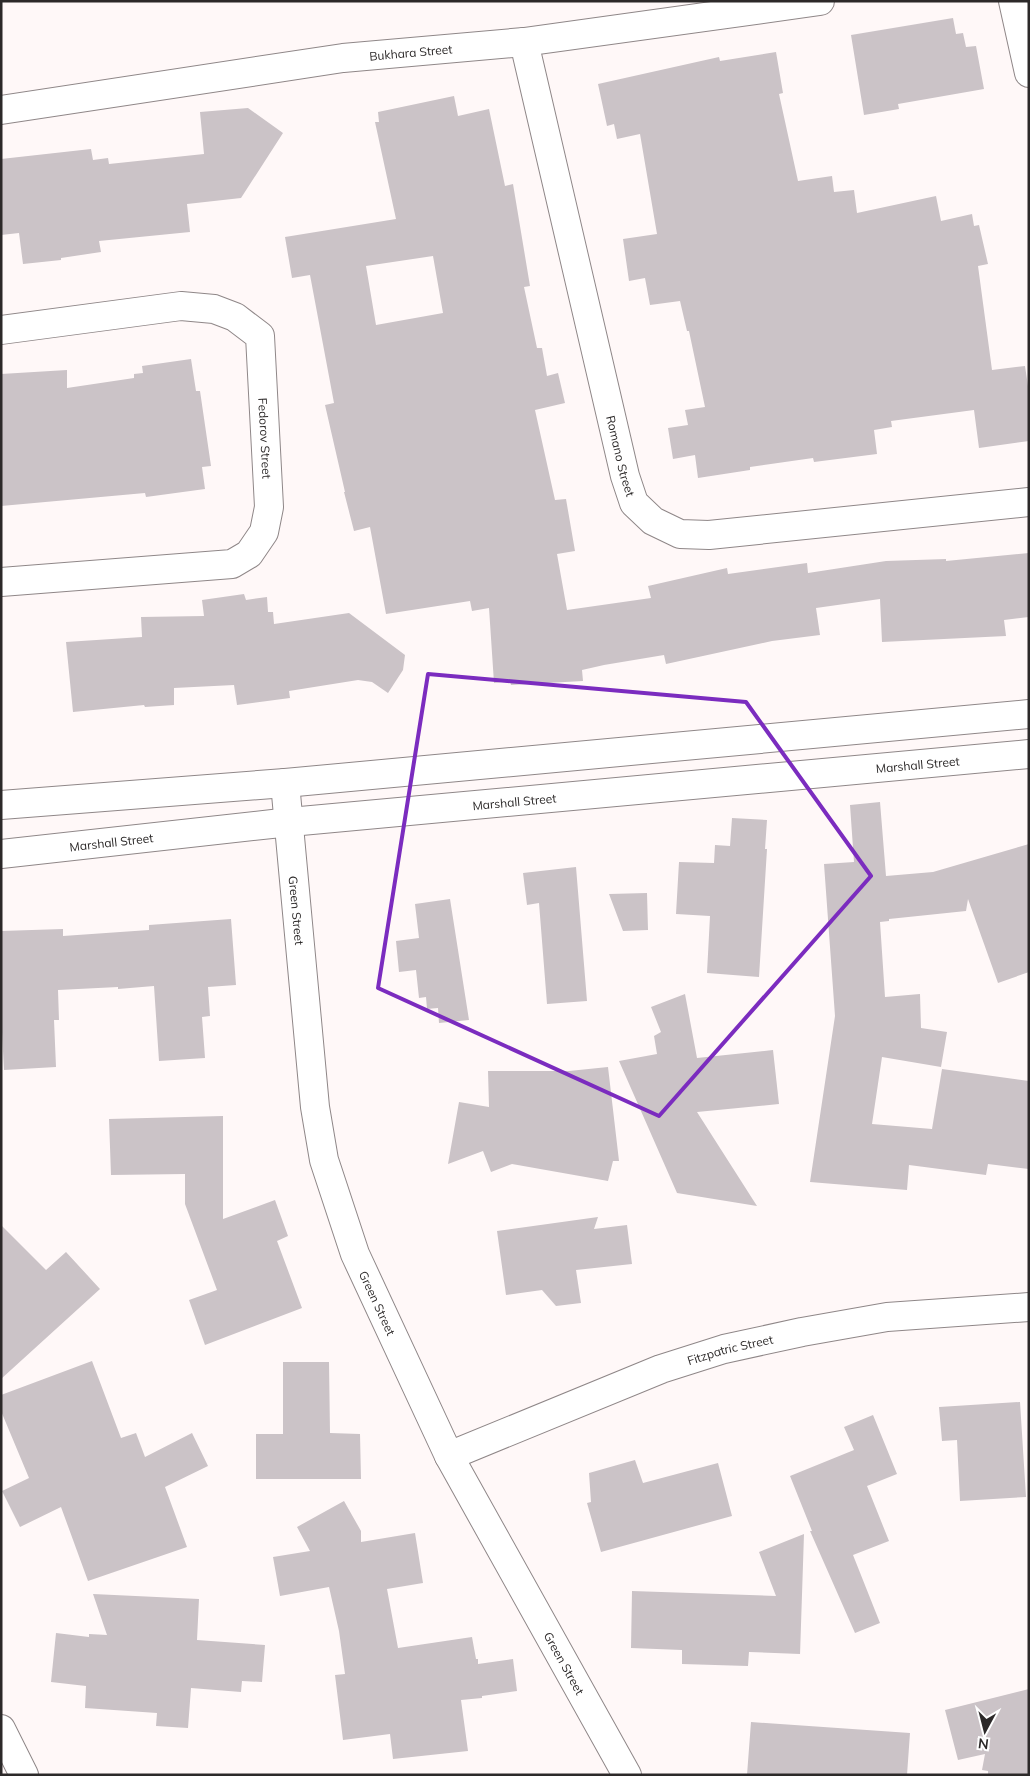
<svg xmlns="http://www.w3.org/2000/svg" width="1030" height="1776" viewBox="0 0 1030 1776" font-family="Mulish,sans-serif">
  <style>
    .building { fill: #cbc3c7; fill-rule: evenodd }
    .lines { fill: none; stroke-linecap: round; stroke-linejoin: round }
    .minor-casing { stroke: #8f8788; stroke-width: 30 }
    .minor { stroke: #fff; stroke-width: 28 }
    .marked { fill: none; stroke: #7b2cbf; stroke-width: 4; stroke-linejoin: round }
    .labels { text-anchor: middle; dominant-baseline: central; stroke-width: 4; stroke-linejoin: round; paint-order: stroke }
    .street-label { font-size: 12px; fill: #2c2929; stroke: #fff }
  </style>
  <rect width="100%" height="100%" fill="#fff8f8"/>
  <!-- building -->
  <path class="building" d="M 953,18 L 956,34 L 963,33 L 966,47 L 976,46 L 984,89 L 898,104 L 899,109 L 864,115 L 851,35 Z
    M 776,52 L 783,93 L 779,94 L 798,181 L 832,176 L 834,192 L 854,190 L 857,213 L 936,196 L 941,221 L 972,214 L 974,226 L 979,225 L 988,264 L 978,266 L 992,370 L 1025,366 L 1029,393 L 1029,441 L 979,448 L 974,410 L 891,421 L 892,427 L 874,430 L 877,454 L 814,462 L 813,458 L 750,467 L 750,470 L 698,478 L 695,455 L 673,459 L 668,428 L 688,425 L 685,410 L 705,407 L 689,331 L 687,331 L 680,301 L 650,305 L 645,278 L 629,281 L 623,239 L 657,234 L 640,134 L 617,139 L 614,124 L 607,126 L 598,84 L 719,57 L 720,61 Z
    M 454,96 L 458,116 L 489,109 L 505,186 L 513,184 L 530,286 L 524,287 L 537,348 L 542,348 L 547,376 L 558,373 L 565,403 L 535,410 L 555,500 L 566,499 L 575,551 L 557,554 L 567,610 L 651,598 L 648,586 L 727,568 L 728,574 L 807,563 L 808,573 L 886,561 L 946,559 L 946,561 L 1029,553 L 1029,617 L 1004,620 L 1006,636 L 882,642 L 880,599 L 816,608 L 820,635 L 772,641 L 666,664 L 664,655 L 604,665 L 582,670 L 583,681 L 511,685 L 510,681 L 494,683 L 489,608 L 472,611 L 470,601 L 386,614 L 370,527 L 354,531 L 344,492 L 345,492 L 325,405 L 334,403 L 310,275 L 292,278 L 285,237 L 396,219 L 375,122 L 379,122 L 378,112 ZM 433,256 L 443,313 L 376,325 L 366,266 Z
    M 248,108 L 283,133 L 241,198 L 187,204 L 190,232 L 99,241 L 101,252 L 61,258 L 61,260 L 23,264 L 19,233 L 1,235 L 1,159 L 91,149 L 93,160 L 108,158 L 109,164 L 204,154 L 200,112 Z
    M 191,359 L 196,391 L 200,391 L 211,466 L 202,467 L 205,489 L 146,497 L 145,493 L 1,506 L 1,374 L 67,370 L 67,388 L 134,378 L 134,374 L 143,373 L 142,366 Z
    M 244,594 L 246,600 L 267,597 L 268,612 L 273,612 L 274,624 L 349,613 L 405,655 L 403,670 L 388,693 L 372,682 L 358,680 L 289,691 L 290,698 L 237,705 L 234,685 L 174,688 L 174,705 L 145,707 L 144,705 L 73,712 L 66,642 L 142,637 L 141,617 L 204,616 L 202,600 Z
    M 880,802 L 886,876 L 933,872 L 1029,844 L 1029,972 L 998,983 L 968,899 L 966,911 L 889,919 L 889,921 L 880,922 L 885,997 L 920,994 L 921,1028 L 947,1032 L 941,1067 L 882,1057 L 872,1124 L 932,1129 L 942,1069 L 1029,1081 L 1029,1169 L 988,1164 L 986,1175 L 909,1165 L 907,1190 L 810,1182 L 835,1016 L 824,864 L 854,862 L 850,805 Z
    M 732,818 L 767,820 L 765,849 L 767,849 L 759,977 L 707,973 L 710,916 L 676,914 L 679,862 L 714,863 L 715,845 L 730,846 Z
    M 576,867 L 587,1001 L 547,1004 L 539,903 L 527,905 L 523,873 Z
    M 647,893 L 648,930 L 623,931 L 609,894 Z
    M 450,899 L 469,1020 L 439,1023 L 438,1008 L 427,1009 L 426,997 L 419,998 L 416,970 L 399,972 L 396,941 L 419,938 L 415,904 Z
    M 231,919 L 236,985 L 208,987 L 210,1016 L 202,1017 L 205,1058 L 159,1061 L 154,986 L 118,989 L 118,987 L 58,990 L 59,1020 L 54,1020 L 56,1067 L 4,1070 L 1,1013 L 1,931 L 63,929 L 63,936 L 149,930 L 149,925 Z
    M 685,994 L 697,1058 L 773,1050 L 779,1104 L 697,1112 L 757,1206 L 677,1193 L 619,1061 L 657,1054 L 654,1036 L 661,1032 L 651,1007 Z
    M 608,1067 L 619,1161 L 613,1161 L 608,1181 L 512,1164 L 491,1172 L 483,1151 L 448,1164 L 459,1102 L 489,1107 L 488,1071 L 569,1071 Z
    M 223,1116 L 223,1219 L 275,1200 L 288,1236 L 277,1241 L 302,1308 L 205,1345 L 189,1300 L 217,1290 L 185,1204 L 185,1174 L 111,1175 L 109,1119 Z
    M 598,1217 L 594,1229 L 627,1225 L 632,1264 L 576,1270 L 581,1303 L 556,1306 L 542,1290 L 506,1295 L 497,1231 Z
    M 1,1225 L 46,1270 L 66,1252 L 100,1289 L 1,1379 Z
    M 92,1361 L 121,1438 L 136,1433 L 145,1457 L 192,1433 L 208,1466 L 165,1487 L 187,1547 L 88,1581 L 61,1507 L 20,1527 L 2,1491 L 29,1478 L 1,1411 L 1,1395 Z
    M 283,1362 L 329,1362 L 330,1433 L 360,1434 L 361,1479 L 256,1479 L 256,1434 L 283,1434 Z
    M 1020,1402 L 1026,1497 L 960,1501 L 957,1440 L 942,1441 L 939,1407 Z
    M 873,1415 L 897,1474 L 867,1486 L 889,1541 L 853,1555 L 880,1623 L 855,1633 L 810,1531 L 812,1531 L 790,1476 L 854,1450 L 844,1427 Z
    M 635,1460 L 643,1483 L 718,1463 L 732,1516 L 601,1552 L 587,1503 L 591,1502 L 589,1473 Z
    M 344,1501 L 361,1531 L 361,1542 L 415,1533 L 423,1583 L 387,1589 L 398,1648 L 472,1637 L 476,1659 L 478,1659 L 478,1664 L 513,1659 L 517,1691 L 482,1696 L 482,1698 L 461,1700 L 468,1751 L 393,1759 L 390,1734 L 343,1740 L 335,1675 L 345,1674 L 339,1631 L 329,1587 L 280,1596 L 273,1557 L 310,1551 L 297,1527 Z
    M 804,1534 L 800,1655 L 800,1654 L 749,1652 L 748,1666 L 682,1664 L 682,1650 L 631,1648 L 632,1591 L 776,1596 L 759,1552 Z
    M 93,1594 L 199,1599 L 197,1640 L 265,1645 L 262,1682 L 242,1681 L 241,1692 L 191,1688 L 188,1728 L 156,1726 L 157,1713 L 85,1708 L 86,1686 L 51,1682 L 56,1633 L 89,1637 L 89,1634 L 107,1635 Z
    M 1029,1689 L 1029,1775 L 988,1775 L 988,1771 L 982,1770 L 985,1754 L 958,1760 L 945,1710 Z
    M 751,1722 L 910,1733 L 907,1775 L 747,1775 Z"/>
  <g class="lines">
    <!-- minor casing -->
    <g class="minor-casing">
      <g id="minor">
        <path d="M 1013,1 L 1029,73"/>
        <path id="s1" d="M 524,42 L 625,476 L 634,503 L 653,521 L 680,534 L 709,535 L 1029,502"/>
        <path id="s2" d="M 1,110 L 343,58 L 524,42 L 820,1"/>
        <path id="s3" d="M 1,330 L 181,306 L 214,309 L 235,317 L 260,336 L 269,507 L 264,532 L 249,554 L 232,564 L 1,582"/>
        <path id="s4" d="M 285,783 L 315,1107 L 324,1160 L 355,1254 L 449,1456 L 627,1775"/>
        <path d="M 1,805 L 285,783 L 1029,714"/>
        <path id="s5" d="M 1,854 L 290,822 L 1029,754"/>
        <path id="s6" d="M 449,1456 L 661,1369 L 724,1349 L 802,1332 L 887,1317 L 1029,1307"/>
        <path d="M 1,1729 L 24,1775"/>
      </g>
    </g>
    <!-- minor -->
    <use href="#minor" class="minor"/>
  </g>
  <!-- marked area -->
  <path class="marked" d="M 428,674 L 746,702 L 871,876 L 659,1116 L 378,988 Z"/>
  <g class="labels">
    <!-- street labels -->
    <g class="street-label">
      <text stroke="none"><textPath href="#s2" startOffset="414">Bukhara Street</textPath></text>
      <text stroke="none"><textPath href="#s3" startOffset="371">Fedorov Street</textPath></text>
      <text stroke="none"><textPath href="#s1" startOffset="425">Romano Street</textPath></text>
      <text stroke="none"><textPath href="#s5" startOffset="921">Marshall Street</textPath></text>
      <text stroke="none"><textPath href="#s5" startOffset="516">Marshall Street</textPath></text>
      <text stroke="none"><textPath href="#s5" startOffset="111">Marshall Street</textPath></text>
      <text stroke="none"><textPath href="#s4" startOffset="128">Green Street</textPath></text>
      <text stroke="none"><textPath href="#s4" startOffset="532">Green Street</textPath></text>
      <text stroke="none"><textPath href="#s6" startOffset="301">Fitzpatric Street</textPath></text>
      <text stroke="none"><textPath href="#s4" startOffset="938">Green Street</textPath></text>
    </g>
  </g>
  <!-- border -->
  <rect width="1030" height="1776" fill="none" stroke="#2c2929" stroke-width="5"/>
  <!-- north arrow -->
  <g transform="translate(985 1731) rotate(187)" stroke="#ffffff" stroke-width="4" paint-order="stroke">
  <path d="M0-4L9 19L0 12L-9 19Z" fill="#2c2929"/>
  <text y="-8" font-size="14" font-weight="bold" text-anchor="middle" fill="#2c2929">N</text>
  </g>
</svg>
